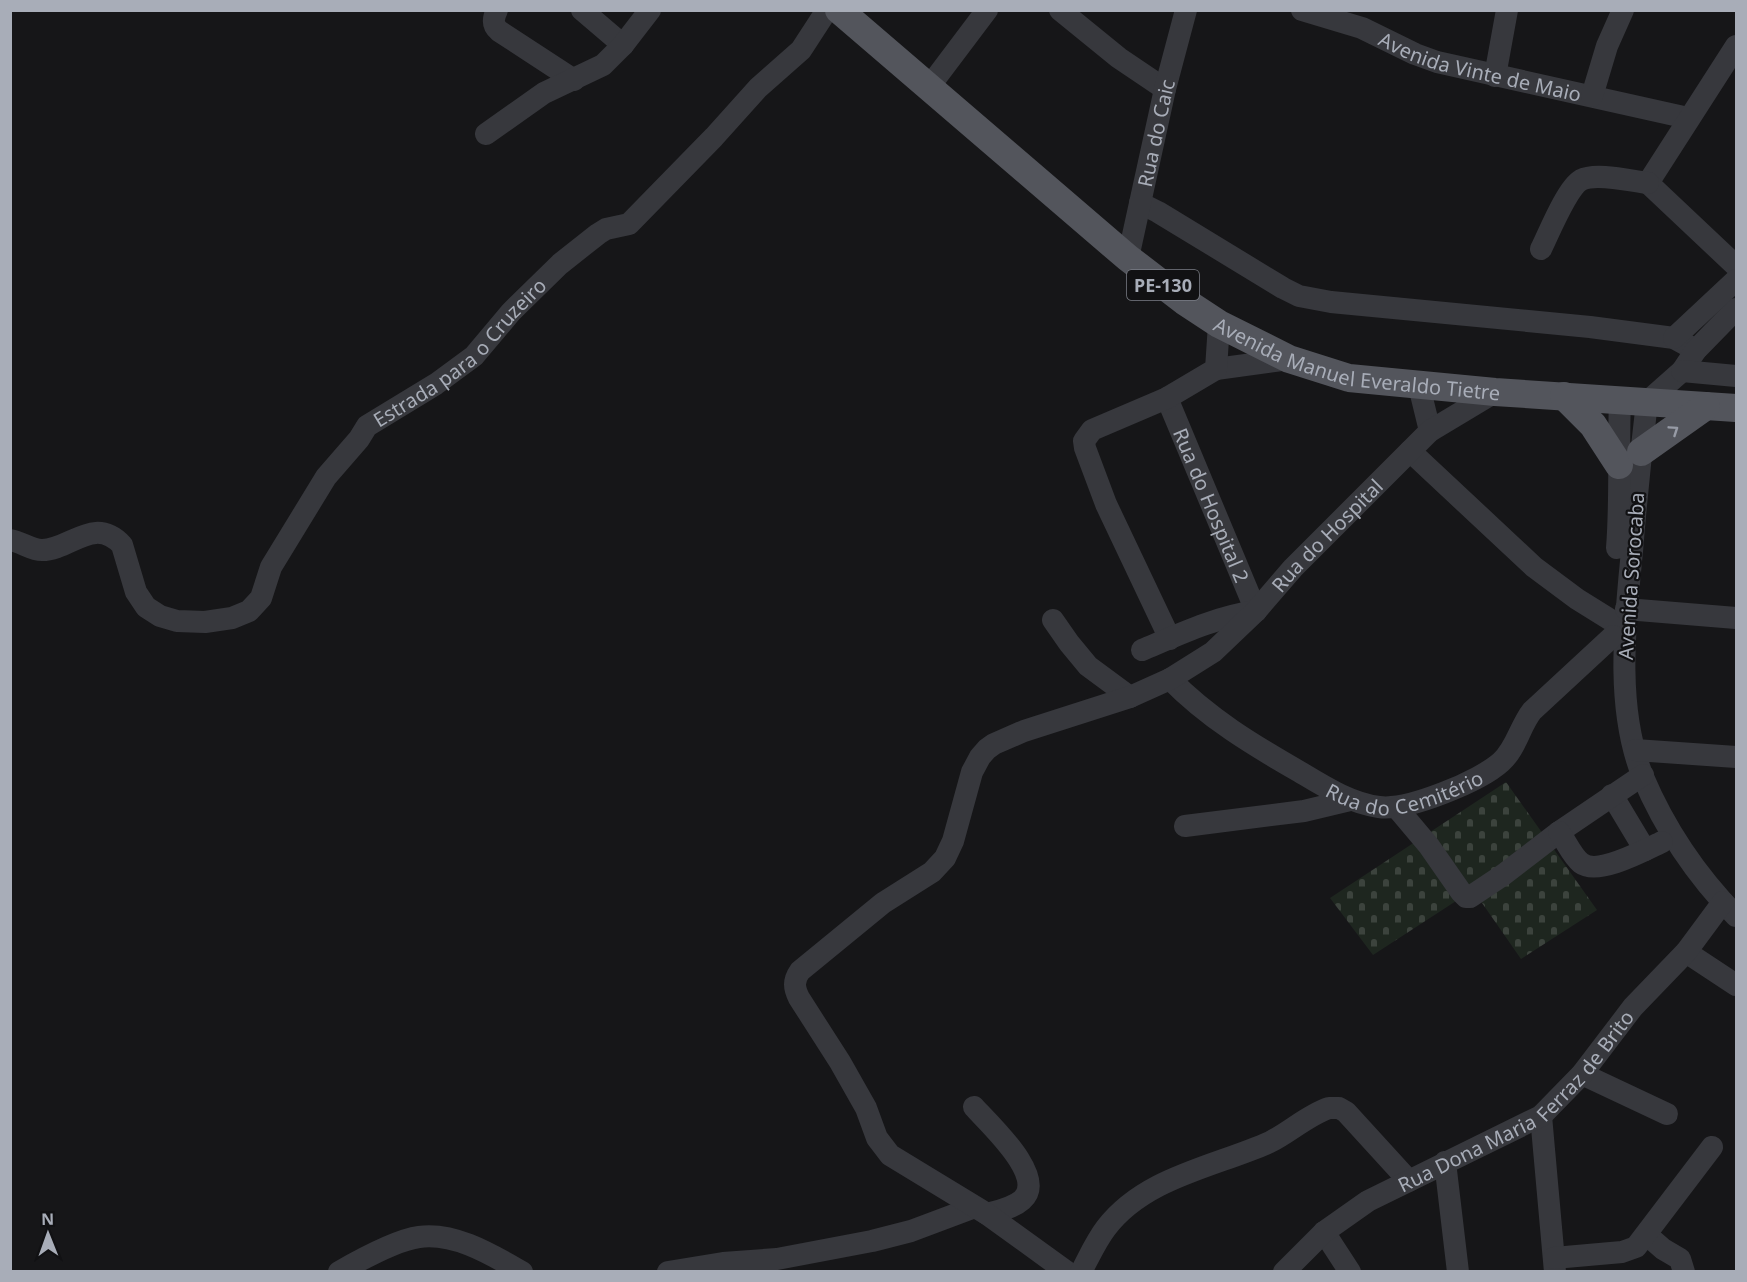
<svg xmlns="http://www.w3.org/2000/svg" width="1747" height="1282" viewBox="0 0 1747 1282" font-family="'Noto Sans',sans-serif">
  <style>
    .cemetery { fill: url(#cemetery-stones) }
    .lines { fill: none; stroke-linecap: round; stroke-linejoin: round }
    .minor { stroke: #37383d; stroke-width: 22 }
    .major { stroke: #53555c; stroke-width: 28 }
    .oneway { stroke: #979ba6 }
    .labels { text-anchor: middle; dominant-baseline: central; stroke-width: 4.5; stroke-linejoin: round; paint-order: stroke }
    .shield { fill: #111113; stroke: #7b7e86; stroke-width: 1.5 }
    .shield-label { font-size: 18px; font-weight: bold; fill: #a8adb8 }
    .street-label { font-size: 20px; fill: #a8adb8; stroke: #111113 }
  </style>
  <defs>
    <pattern id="cemetery-stones" width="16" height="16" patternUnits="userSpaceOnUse" patternTransform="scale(1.5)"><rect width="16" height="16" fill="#1e261f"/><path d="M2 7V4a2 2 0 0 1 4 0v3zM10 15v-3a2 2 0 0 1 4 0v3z" fill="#3c433d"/></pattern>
  </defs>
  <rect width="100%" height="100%" fill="#161618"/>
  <!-- cemetery -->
  <path class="cemetery" d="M 1506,782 L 1597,910 L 1521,959 L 1473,890 L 1373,955 L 1330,898 Z"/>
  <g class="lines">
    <!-- minor -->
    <g class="minor">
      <path d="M 497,10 C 493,18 492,25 499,31 L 574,80"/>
      <path d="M 582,10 L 623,45"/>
      <path d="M 1060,10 L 1119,58 L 1165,89"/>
      <path id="s1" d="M 1302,10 L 1362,28 L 1415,54 L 1437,62 L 1688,118"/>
      <path d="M 1495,76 L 1507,10"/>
      <path d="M 929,87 L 987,10"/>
      <path d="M 1592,96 L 1607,46 L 1623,10"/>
      <path d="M 486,134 L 544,93 L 603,65 L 623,45 L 650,10"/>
      <path d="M 1648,183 L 1736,46"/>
      <path d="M 1648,183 L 1736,266"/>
      <path d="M 1140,203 L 1158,212 L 1283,288 L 1299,296 L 1331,302 L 1590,327 L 1674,338 L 1696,350"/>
      <path d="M 1541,249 C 1549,233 1567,188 1581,180 C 1596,172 1631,181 1648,183"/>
      <path id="s2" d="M 1128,258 L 1165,89 L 1186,10"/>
      <path d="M 1736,309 L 1696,350 L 1682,371 L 1647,402 C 1641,452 1636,501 1632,551 C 1625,623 1615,708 1643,777 C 1665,829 1697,876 1736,916"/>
      <path d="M 1674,338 L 1736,280"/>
      <path d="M 1216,369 L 1289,359"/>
      <path d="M 1682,371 L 1736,376"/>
      <path d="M 1419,386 L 1430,431"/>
      <path id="s3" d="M 1167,398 L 1256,611"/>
      <path d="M 1410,451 L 1534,567 L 1577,599 L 1614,622"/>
      <path id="s4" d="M 10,540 C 22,542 31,550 42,550 C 70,550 94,515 122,545 L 136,592 L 146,607 L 160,616 L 177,621 L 205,622 L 232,618 L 249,611 L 261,598 L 271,567 L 326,477 L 359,439 L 367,426 L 436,384 L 474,356 L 511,312 L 560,264 L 598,234 L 606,229 L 629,224 L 714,137 L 758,88 L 801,50 L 827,10"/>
      <path d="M 1617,548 C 1621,498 1618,449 1620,400"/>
      <path d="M 1626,609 L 1736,618"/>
      <path d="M 1053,620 L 1069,643 L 1088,666 L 1130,697"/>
      <path d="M 1170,639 L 1106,504 L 1085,448 L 1084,441 L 1092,430 L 1167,398 L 1216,369 L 1219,324"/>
      <path d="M 1142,650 C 1180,634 1216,617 1256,611"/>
      <path id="s5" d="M 1170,679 C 1208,718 1253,745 1300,772 C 1325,787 1350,803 1379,807 C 1408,811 1480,781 1501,762 C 1516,749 1520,726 1532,711 L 1613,636"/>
      <path d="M 1635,750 L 1736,757"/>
      <path d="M 1612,795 L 1645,850"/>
      <path d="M 1397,808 L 1429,846 L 1461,892 L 1466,897 L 1470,897 L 1503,875 L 1559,832 L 1643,775"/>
      <path d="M 1185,826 L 1304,811 L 1350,800"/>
      <path d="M 1559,832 C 1566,841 1572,856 1581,863 C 1598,876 1645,850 1662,842"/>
      <path d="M 1686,952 L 1736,985"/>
      <path d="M 1582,1074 L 1667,1114"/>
      <path d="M 974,1107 C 989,1124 1048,1177 1022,1200 C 1013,1208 998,1211 987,1214"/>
      <path d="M 1541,1116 L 1555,1272"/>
      <path d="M 1445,1162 L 1458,1272"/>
      <path d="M 1324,1232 L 1350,1272"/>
      <path d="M 1647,1235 L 1663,1249 L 1680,1259 L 1684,1272"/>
      <path d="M 1554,1258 L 1622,1252 L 1636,1247 L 1712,1147"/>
      <path d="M 339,1272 C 360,1260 396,1240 419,1237 C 455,1232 492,1255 522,1272"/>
      <path d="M 668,1272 L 723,1263 L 777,1259 L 872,1241 L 911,1231 L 975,1207"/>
      <path id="s6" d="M 1067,1272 L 987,1214 L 890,1155 L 877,1138 L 866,1108 L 840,1062 L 799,998 C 794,988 793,981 800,971 L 883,903 L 932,872 L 945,858 L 953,841 L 972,772 L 980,757 L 987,749 L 994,744 L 1024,731 L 1130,697 L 1170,679 L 1213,652 L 1256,611 L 1293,568 L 1430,431 L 1495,392"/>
      <path d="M 1081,1272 C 1089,1257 1096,1241 1106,1228 C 1145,1177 1214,1167 1270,1142 C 1290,1132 1308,1115 1329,1108 L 1339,1108 L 1346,1112 L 1409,1181"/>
      <path id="s7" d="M 1284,1272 L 1324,1232 L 1368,1201 L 1541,1116 L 1582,1074 L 1633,1007 L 1686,952 L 1723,902"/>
    </g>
    <!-- major -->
    <g class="major">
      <path id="s8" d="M 839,10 L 1128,258 L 1184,301 L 1219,324 L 1289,359 L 1349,378 L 1495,392 L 1736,408"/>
      <path d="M 1564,396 L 1593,425 L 1619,465"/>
      <path d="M 1641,452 L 1706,406"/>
    </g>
  </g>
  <!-- one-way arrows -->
  <defs><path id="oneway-chevron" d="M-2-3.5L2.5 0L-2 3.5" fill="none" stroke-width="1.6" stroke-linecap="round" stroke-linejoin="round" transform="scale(1.5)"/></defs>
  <use class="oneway" href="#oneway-chevron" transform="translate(1674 430) rotate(-34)"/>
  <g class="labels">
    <!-- shield labels -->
    <rect class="shield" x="1127" y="270" width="72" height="30" rx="4.5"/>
    <g class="shield-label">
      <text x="1163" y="285">PE-130</text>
    </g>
    <!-- street labels -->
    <g class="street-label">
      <text stroke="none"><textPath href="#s1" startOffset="188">Avenida Vinte de Maio</textPath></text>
      <text stroke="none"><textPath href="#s2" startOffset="128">Rua do Caic</textPath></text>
      <text stroke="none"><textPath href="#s4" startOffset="636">Estrada para o Cruzeiro</textPath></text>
      <text stroke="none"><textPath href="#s8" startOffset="638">Avenida Manuel Everaldo Tietre</textPath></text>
      <text stroke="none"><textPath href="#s3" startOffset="116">Rua do Hospital 2</textPath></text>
      <text stroke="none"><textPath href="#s6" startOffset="1136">Rua do Hospital</textPath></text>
      <text transform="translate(1631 576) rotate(-86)">Avenida Sorocaba</text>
      <text stroke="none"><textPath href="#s5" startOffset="274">Rua do Cemitério</textPath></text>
      <text stroke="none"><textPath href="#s7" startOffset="292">Rua Dona Maria Ferraz de Brito</textPath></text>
    </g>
  </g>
  <!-- border -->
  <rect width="1747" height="1282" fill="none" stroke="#a8adb8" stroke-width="24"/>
  <!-- north arrow -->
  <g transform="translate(48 1234) rotate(359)" stroke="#111113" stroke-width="4.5" paint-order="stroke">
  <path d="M0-4.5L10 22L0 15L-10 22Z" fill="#a8adb8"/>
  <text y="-9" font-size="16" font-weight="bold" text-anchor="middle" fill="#a8adb8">N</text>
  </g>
</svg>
